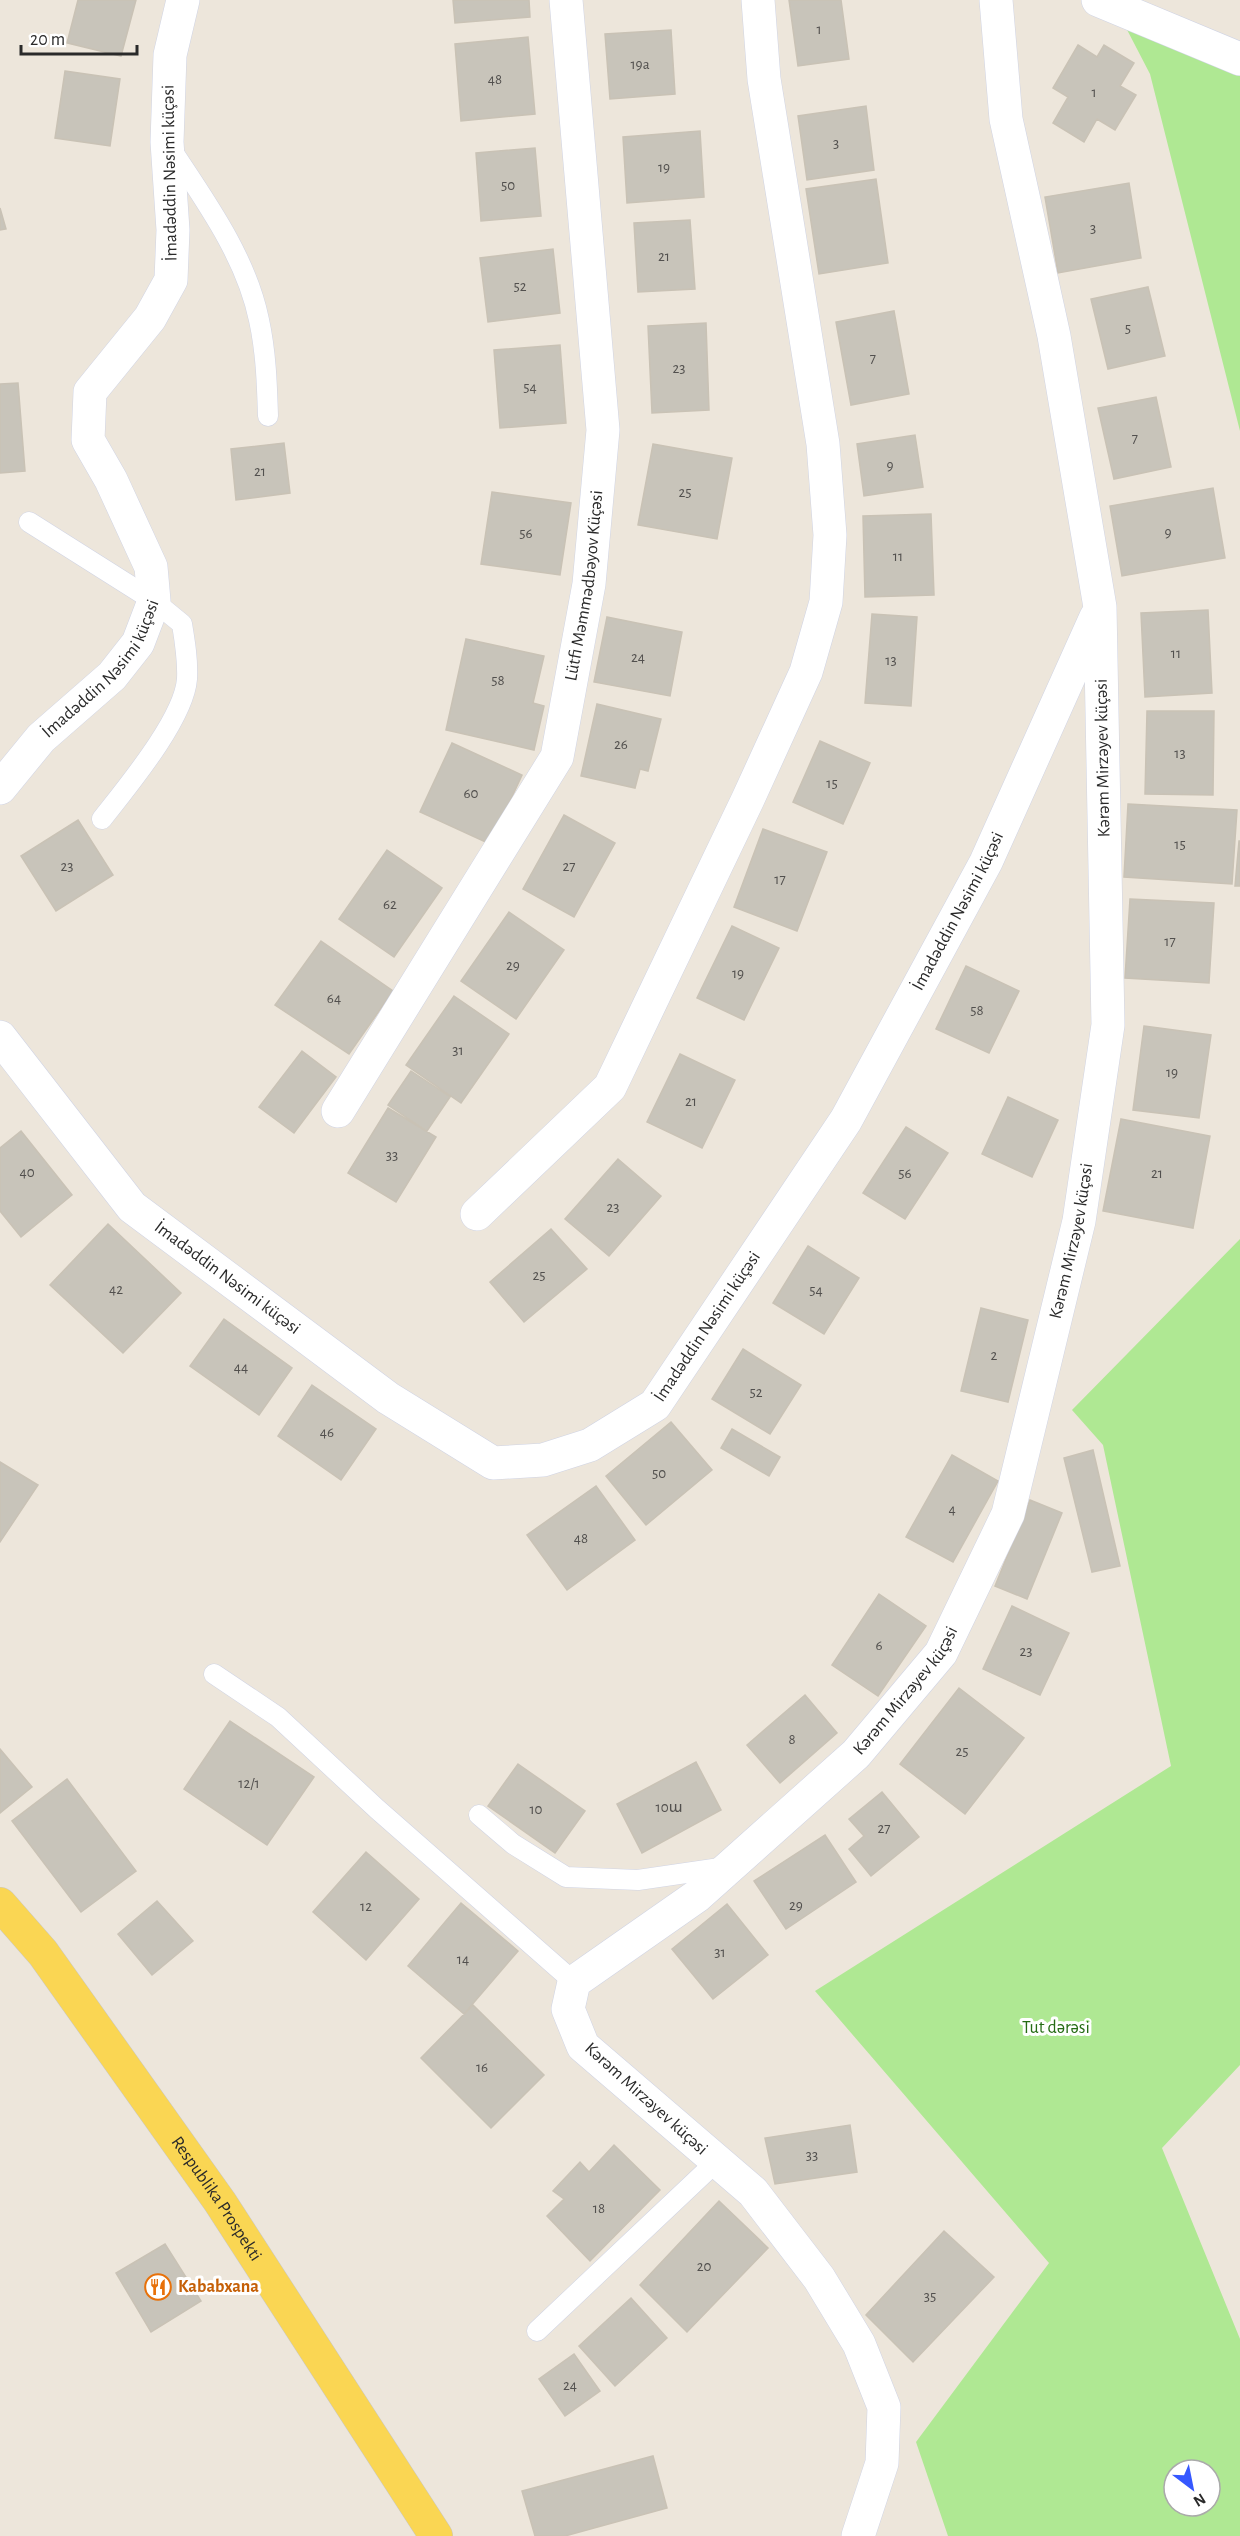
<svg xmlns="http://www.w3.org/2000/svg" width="1240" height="2536" viewBox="0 0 1240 2536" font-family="'Alegreya Sans','Noto Sans Armenian',sans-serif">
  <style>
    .green { fill: #afe893; fill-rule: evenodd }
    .building { fill: #c8c4ba; stroke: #c9c2b5; stroke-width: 1.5 }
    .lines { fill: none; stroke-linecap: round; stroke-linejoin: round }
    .lane-casing { stroke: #d0d4e4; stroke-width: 21 }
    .street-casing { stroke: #d0d4e4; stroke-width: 34 }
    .primary-casing { stroke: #c8c8c8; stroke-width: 34 }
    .lane { stroke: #fff; stroke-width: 20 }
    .street { stroke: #fff; stroke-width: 33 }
    .primary { stroke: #fad653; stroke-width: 33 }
    .labels { text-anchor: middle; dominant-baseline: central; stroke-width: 6; stroke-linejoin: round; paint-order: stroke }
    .number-label { font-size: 15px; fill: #52504e }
    .street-label { font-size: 18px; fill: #2a2a2a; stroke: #fff }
    .park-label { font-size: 18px; fill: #266c15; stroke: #fff }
    .food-label { font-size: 18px; font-weight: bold; fill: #c56008; stroke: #fff; text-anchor: start }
  </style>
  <rect width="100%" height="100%" fill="#ede6db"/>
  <!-- green -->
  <path class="green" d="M 1123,22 L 1240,76 L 1240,431 L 1150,74 Z
    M 1240,1239 L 1240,2065 L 1162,2148 L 1240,2339 L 1240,2536 L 948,2536 L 916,2442 L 1049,2263 L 815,1991 L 1171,1766 L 1103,1445 L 1072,1410 ZM 1174,2470 L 1210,2470 L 1210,2506 L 1174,2506 Z"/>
  <!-- building -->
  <path class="building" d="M 78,0 L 136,0 L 121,56 L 67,43 Z
    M 453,0 L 529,0 L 530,17 L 455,23 Z
    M 789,0 L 841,0 L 849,59 L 798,66 Z
    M 671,30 L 675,94 L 610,99 L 605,34 Z
    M 528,37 L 535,114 L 461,121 L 455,44 Z
    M 1078,45 L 1097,57 L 1104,45 L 1134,63 L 1120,86 L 1136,95 L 1115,130 L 1097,119 L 1084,142 L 1053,123 L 1068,97 L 1053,88 Z
    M 65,71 L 120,79 L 110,146 L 55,138 Z
    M 866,106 L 874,170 L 807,180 L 798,116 Z
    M 700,131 L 704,197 L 627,203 L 623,137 Z
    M 535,148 L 541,216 L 481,221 L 476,153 Z
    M 876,179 L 888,263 L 819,274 L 806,189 Z
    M 1129,183 L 1141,258 L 1058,273 L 1045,197 Z
    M 0,208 L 6,229 L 0,230 Z
    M 690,220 L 695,289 L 638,292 L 634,223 Z
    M 553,249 L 560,313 L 488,322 L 480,258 Z
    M 1148,287 L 1165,356 L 1108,369 L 1091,299 Z
    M 894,311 L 909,394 L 851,405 L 836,322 Z
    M 706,323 L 709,410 L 652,413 L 648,326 Z
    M 560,345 L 566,423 L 500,428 L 494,350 Z
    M 18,383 L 25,471 L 0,473 L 0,384 Z
    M 1156,397 L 1171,467 L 1114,479 L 1098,408 Z
    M 915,435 L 923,487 L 864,496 L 857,444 Z
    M 284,443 L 290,493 L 236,500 L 231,449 Z
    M 653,444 L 732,458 L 717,539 L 638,525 Z
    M 1213,488 L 1225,558 L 1122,576 L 1110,506 Z
    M 492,492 L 571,503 L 560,575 L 481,564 Z
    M 931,514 L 934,595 L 865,597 L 863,516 Z
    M 1208,610 L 1212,693 L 1145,697 L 1141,613 Z
    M 872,614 L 917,617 L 911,706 L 865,703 Z
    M 607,617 L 682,632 L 670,696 L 594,682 Z
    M 466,639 L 544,656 L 533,703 L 544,706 L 534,750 L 446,730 Z
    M 597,704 L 661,719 L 648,771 L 640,769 L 635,788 L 581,776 Z
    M 1147,711 L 1214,711 L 1213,795 L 1145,794 Z
    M 820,741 L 870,763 L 843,824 L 793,802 Z
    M 452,743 L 522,775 L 490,844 L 420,812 Z
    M 1128,804 L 1237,810 L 1232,884 L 1124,877 Z
    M 564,815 L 615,843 L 574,917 L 523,889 Z
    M 78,820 L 113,875 L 56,911 L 21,856 Z
    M 763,829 L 827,852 L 797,931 L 734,907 Z
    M 1239,841 L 1240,841 L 1240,886 L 1235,886 Z
    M 387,850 L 442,888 L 394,957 L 339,919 Z
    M 1130,899 L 1214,903 L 1209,983 L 1125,978 Z
    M 509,912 L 564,950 L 516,1019 L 461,981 Z
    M 732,926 L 779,948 L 744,1020 L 697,998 Z
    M 321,941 L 393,991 L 349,1054 L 275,1005 Z
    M 966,966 L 1019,991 L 989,1053 L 936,1029 Z
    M 454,996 L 509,1034 L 461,1103 L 406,1065 Z
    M 1144,1026 L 1211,1035 L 1199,1118 L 1133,1110 Z
    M 302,1051 L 336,1077 L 294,1133 L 259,1107 Z
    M 680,1054 L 735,1080 L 702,1148 L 647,1122 Z
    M 411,1071 L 450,1097 L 427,1131 L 388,1105 Z
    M 1008,1097 L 1058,1120 L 1032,1177 L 982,1154 Z
    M 388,1108 L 436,1137 L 396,1202 L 348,1173 Z
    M 1121,1119 L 1210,1136 L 1193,1228 L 1103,1211 Z
    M 906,1127 L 948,1153 L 905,1219 L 863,1193 Z
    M 21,1131 L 72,1195 L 21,1237 L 0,1211 L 0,1148 Z
    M 618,1159 L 661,1196 L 609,1256 L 565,1219 Z
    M 108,1224 L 181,1293 L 123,1353 L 50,1285 Z
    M 551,1229 L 587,1269 L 524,1322 L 490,1282 Z
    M 808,1246 L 859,1278 L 824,1334 L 773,1303 Z
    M 981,1308 L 1028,1320 L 1008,1402 L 961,1391 Z
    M 224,1319 L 292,1368 L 259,1415 L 190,1366 Z
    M 743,1349 L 801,1385 L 770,1434 L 712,1399 Z
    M 312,1385 L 376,1429 L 341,1480 L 278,1436 Z
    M 671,1422 L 712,1470 L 646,1525 L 606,1476 Z
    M 732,1429 L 780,1457 L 769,1476 L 721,1448 Z
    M 1093,1450 L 1120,1566 L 1092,1572 L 1064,1458 Z
    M 952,1455 L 998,1481 L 953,1562 L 906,1537 Z
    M 0,1462 L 38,1485 L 0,1542 Z
    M 596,1486 L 635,1540 L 567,1590 L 527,1535 Z
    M 1030,1500 L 1062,1513 L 1027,1599 L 995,1586 Z
    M 879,1594 L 926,1626 L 878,1696 L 832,1665 Z
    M 1012,1606 L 1069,1633 L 1040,1695 L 983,1669 Z
    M 959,1688 L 1024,1738 L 965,1814 L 900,1764 Z
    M 805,1695 L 837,1733 L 780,1783 L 747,1745 Z
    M 230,1721 L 314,1777 L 267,1845 L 184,1789 Z
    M 0,1749 L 32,1787 L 0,1813 Z
    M 696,1762 L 721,1810 L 642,1853 L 617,1804 Z
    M 518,1764 L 585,1811 L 555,1853 L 488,1806 Z
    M 67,1779 L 136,1871 L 81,1912 L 12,1821 Z
    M 882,1792 L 919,1837 L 871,1876 L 849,1849 L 864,1836 L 849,1819 Z
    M 825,1835 L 856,1882 L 786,1929 L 754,1881 Z
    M 366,1852 L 419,1899 L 366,1960 L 313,1912 Z
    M 157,1901 L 193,1941 L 152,1975 L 118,1934 Z
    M 461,1903 L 518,1951 L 464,2014 L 408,1966 Z
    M 727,1904 L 768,1955 L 713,1999 L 672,1949 Z
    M 473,2005 L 544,2075 L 491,2128 L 421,2058 Z
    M 850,2125 L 857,2172 L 775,2184 L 765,2138 Z
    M 614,2145 L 660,2190 L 590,2261 L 547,2216 L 564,2199 L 553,2191 L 580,2162 L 589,2172 Z
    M 719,2201 L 768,2248 L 687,2332 L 640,2285 Z
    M 944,2231 L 994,2277 L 913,2362 L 866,2315 Z
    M 165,2244 L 201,2301 L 151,2332 L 116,2273 Z
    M 631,2298 L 667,2338 L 615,2386 L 579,2346 Z
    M 574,2354 L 600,2391 L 565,2416 L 539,2379 Z
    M 653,2456 L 667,2508 L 565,2536 L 535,2536 L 522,2491 Z"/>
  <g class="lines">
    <!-- lane casing -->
    <g class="lane-casing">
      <path id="lane" d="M 171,149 C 206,202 246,257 259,320 C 266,352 267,384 268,416
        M 29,522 L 154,601 L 182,624 C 185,642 188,660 187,679 C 184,719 127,787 102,819
        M 214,1674 L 278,1717 L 377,1809 L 574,1982
        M 479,1815 L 513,1844 L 566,1877 L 638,1880 L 727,1867
        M 537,2331 L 717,2161"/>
    </g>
    <!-- street casing -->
    <g class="street-casing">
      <g id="street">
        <path d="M 1098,0 L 1240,59"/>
        <path id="s1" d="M 0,788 L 41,738 L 112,676 L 138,643 L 154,601 L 151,567 L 111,480 L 88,440 L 90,392 L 150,318 L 171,280 L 173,230 L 167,142 L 170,55 L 183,0"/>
        <path id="s2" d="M 0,1037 L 132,1207 L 388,1398 L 493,1463 L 543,1460 L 590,1445 L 655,1405 L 846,1120 L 986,862 L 1096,617"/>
        <path id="s3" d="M 338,1111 L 557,757 L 589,584 L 603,430 L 566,0"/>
        <path d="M 477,1214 L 610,1087 L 748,799 L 806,672 L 826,602 L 830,535 L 823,444 L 764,79 L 758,0"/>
        <path id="s4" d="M 858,2536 L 882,2463 L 884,2407 L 859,2344 L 819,2278 L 753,2192 L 583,2046 L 568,2009 L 574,1982 L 697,1896 L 856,1754 L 941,1653 L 1008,1514 L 1079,1221 L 1108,1025 L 1100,607 L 1054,336 L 1006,119 L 996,0"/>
      </g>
    </g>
    <!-- primary casing -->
    <g class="primary-casing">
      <g id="primary">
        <path id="s5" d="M 0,1904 L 43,1953 L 220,2202 L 436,2536"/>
      </g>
    </g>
    <!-- lane -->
    <use href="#lane" class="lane"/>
    <!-- street -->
    <use href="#street" class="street"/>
    <!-- primary -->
    <use href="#primary" class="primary"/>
  </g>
  <!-- icons -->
  <defs>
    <g id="restaurant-ring" transform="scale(1.35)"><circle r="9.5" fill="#fff" stroke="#e8710a" stroke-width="1.5"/><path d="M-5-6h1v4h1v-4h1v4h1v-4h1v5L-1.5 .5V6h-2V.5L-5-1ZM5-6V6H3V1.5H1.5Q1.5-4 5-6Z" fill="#e8710a"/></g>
  </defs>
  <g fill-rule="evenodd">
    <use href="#restaurant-ring" x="158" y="2287"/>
  </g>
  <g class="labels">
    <!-- number labels -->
    <g class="number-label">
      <text x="819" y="29">1</text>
      <text x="640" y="64">19a</text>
      <text x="495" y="79">48</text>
      <text x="1094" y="92">1</text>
      <text x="836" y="143">3</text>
      <text x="664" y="167">19</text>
      <text x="508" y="185">50</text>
      <text x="1093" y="228">3</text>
      <text x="664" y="256">21</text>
      <text x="520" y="286">52</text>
      <text x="1128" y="328">5</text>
      <text x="873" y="358">7</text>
      <text x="679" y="368">23</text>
      <text x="530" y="387">54</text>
      <text x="1135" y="438">7</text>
      <text x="890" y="465">9</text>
      <text x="260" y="471">21</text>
      <text x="685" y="492">25</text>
      <text x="1168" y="532">9</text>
      <text x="526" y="533">56</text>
      <text x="898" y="556">11</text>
      <text x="1176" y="653">11</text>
      <text x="638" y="657">24</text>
      <text x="891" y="660">13</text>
      <text x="498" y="680">58</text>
      <text x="621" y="744">26</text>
      <text x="1180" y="753">13</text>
      <text x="832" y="783">15</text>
      <text x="471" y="793">60</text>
      <text x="1180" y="844">15</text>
      <text x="67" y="866">23</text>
      <text x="569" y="866">27</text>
      <text x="780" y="879">17</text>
      <text x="390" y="904">62</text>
      <text x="1170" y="941">17</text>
      <text x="513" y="965">29</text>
      <text x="738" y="973">19</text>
      <text x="334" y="998">64</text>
      <text x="977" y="1010">58</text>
      <text x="458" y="1050">31</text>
      <text x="1172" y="1072">19</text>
      <text x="691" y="1101">21</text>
      <text x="392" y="1155">33</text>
      <text x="27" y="1172">40</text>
      <text x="905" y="1173">56</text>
      <text x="1157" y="1173">21</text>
      <text x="613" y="1207">23</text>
      <text x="539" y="1275">25</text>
      <text x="116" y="1289">42</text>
      <text x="816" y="1290">54</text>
      <text x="994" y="1355">2</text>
      <text x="241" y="1367">44</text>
      <text x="756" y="1392">52</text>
      <text x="327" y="1432">46</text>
      <text x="659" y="1473">50</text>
      <text x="952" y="1509">4</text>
      <text x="581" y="1538">48</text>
      <text x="879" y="1645">6</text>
      <text x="1026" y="1651">23</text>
      <text x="792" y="1739">8</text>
      <text x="962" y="1751">25</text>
      <text x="249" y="1783">12/1</text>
      <text x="669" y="1807">10ա</text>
      <text x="536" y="1809">10</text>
      <text x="884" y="1828">27</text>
      <text x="796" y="1905">29</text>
      <text x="366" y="1906">12</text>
      <text x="720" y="1952">31</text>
      <text x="463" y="1959">14</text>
      <text x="482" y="2067">16</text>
      <text x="812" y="2155">33</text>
      <text x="599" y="2208">18</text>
      <text x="704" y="2266">20</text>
      <text x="930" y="2296">35</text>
      <text x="570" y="2385">24</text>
    </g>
    <!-- street labels -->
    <g class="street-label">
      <text transform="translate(170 173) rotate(-91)">İmadəddin Nəsimi küçəsi</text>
      <text stroke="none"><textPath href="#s3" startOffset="590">Lütfi Məmmədbəyov Küçəsi</textPath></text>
      <text stroke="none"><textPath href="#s1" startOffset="158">İmadəddin Nəsimi küçəsi</textPath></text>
      <text transform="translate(1103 758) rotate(-91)">Kərəm Mirzəyev küçəsi</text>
      <text stroke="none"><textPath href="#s2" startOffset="1414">İmadəddin Nəsimi küçəsi</textPath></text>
      <text stroke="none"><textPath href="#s4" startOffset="1608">Kərəm Mirzəyev küçəsi</textPath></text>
      <text stroke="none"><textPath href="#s2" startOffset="334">İmadəddin Nəsimi küçəsi</textPath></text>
      <text stroke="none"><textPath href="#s2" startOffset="928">İmadəddin Nəsimi küçəsi</textPath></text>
      <text stroke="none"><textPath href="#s4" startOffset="1122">Kərəm Mirzəyev küçəsi</textPath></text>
      <text transform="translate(646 2099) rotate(42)">Kərəm Mirzəyev küçəsi</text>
      <text stroke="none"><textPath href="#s5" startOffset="366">Respublika Prospekti</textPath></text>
    </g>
    <!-- park labels -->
    <g class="park-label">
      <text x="1056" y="2028">Tut dərəsi</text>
    </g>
    <!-- food labels -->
    <g class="food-label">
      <text x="178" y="2287">Kababxana</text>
    </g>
  </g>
  <!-- north arrow -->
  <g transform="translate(1192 2488) rotate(148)"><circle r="28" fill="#ffffff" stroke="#aaaaaa" stroke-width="1.5"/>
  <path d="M0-4.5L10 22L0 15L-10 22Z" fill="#3658ff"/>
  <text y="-9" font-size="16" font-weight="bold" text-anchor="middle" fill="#2a2a2a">N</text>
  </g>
  <!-- scale -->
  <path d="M21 45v9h116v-9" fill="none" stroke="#2a2a2a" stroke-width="3"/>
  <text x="30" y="45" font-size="18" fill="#2a2a2a" stroke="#ffffff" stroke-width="4.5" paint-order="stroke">20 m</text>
</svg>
